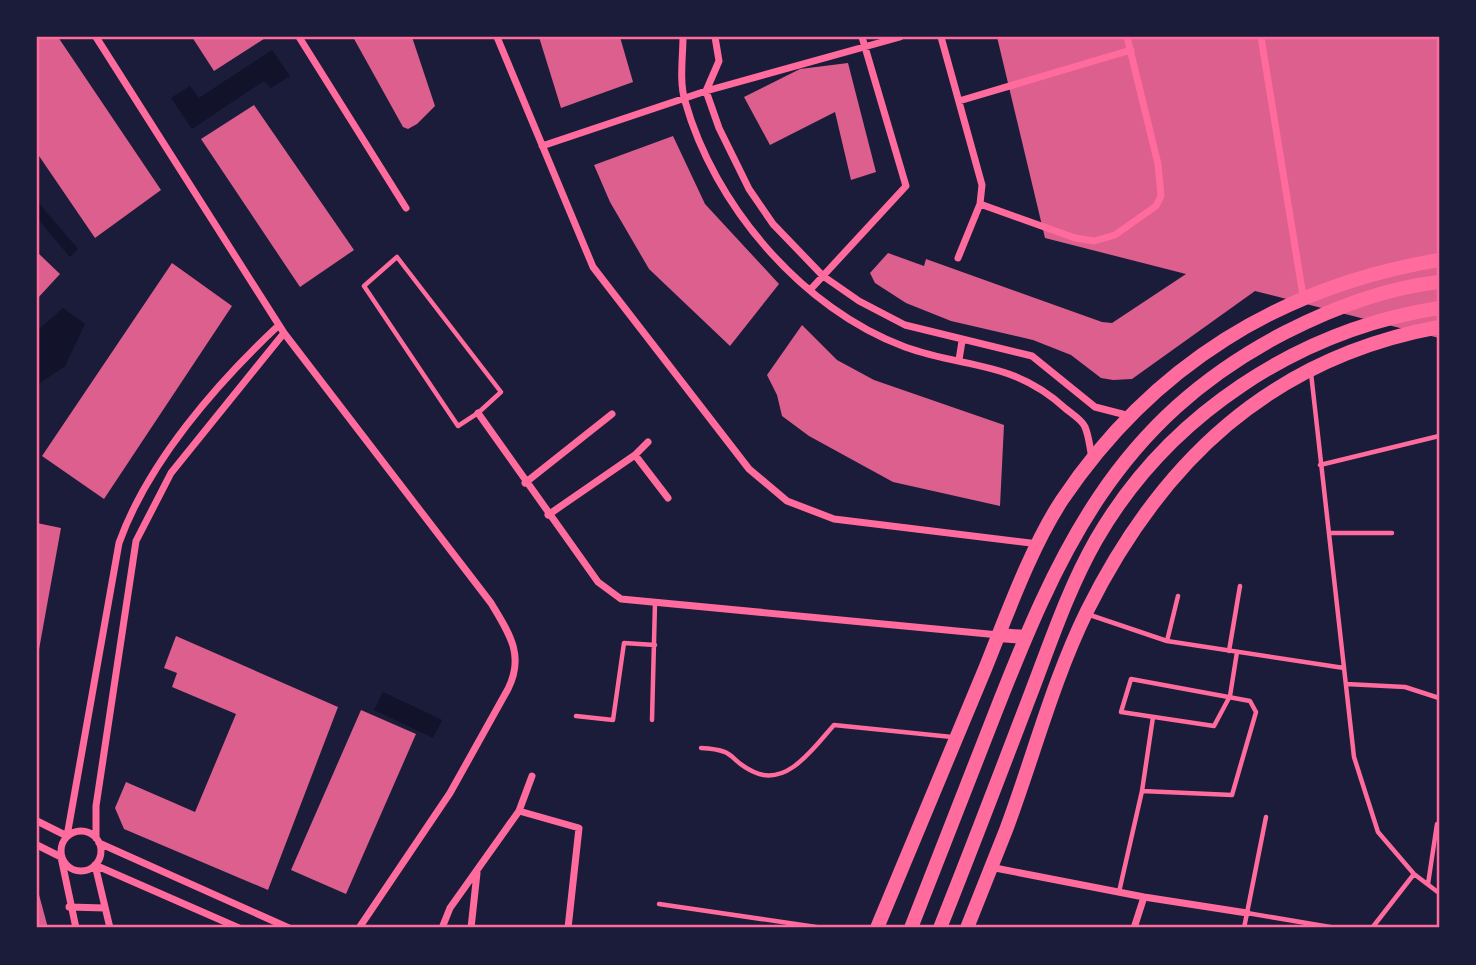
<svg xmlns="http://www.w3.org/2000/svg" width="1476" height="965" viewBox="0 0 1476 965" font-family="'Noto Serif',serif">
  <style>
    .water { fill: #12122b }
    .building { fill: #dd5f8e }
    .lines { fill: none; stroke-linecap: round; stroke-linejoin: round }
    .service { stroke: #ff6b9d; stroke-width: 4.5 }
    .minor { stroke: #ff6b9d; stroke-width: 7 }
    .primary { stroke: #ff6b9d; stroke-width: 14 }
    .neatline { fill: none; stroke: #ff6b9d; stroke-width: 2.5 }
  </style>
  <rect width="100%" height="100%" fill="#1b1b3a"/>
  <!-- water -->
  <path class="water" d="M 272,50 L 290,76 L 271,88 L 264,81 L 192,129 L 171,98 L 190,86 L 199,98 Z
    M 37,201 L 78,249 L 70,257 L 37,218 Z
    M 63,308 L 85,324 L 65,366 L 37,385 L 37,331 Z
    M 383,692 L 442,720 L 433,738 L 374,710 Z"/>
  <!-- building -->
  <path class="building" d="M 37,37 L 58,37 L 161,190 L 95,238 L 37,153 Z
    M 192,37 L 267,37 L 214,71 Z
    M 353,37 L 412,37 L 435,106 L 417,124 L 408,129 L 403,127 Z
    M 539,37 L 620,37 L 633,82 L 561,108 Z
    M 997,37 L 1439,37 L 1439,338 L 1255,291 L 1132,379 L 1113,380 L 1101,378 L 1071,355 L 1033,340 L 951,321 L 906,303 L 875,283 L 870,273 L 888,253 L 924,266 L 926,259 L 1102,322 L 1112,323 L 1186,274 L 1045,238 Z
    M 848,63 L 876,172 L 851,180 L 835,112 L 770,145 L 744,97 L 800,69 Z
    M 254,105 L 354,250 L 300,287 L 201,139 Z
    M 673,136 L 705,204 L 779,284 L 730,346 L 649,269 L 610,202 L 594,165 Z
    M 37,252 L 60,274 L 37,299 Z
    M 172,263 L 232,306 L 104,499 L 42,456 Z
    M 802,325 L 837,360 L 874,380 L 1004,425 L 1000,506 L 893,482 L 809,436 L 782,416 L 777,395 L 767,375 Z
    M 37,523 L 61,528 L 38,655 L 37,655 Z
    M 176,636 L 338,707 L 268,890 L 124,829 L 115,808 L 126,782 L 195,812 L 236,714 L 172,687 L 177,673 L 164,668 Z
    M 361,710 L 416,734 L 346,894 L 291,870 Z
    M 37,891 L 38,891 L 48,928 L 37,928 Z"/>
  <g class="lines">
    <!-- service -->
    <path class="service" d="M 397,257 L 501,392 L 478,413 L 458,426 L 364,286 Z
      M 1311,373 L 1354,757 L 1378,832 L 1414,874 L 1439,893
      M 1320,465 L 1439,436
      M 1329,533 L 1392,533
      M 1087,614 L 1167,641 L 1344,668
      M 1167,641 L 1178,596
      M 1229,651 L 1240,586
      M 1346,684 L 1405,687 L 1439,698
      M 576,716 L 613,720 L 624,643 L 655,645
      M 652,720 L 655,603
      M 701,748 C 739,750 727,760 754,772 C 787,788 815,746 834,725 L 952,737
      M 1142,791 L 1232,795 L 1256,712 L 1250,701 L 1131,679 L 1121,712 L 1214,726 L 1230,696 L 1237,652
      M 1428,884 L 1437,824 L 1439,824
      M 1119,892 L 1142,791 L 1153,717
      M 659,904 L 823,928
      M 1247,913 L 1266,817
      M 1244,928 L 1247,913 L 1336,928
      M 1372,928 L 1414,874"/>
    <!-- minor -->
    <path class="minor" d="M 96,37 L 284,333 L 491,603 C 509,633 525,655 508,689 L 450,793 L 359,928
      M 299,37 L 406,208
      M 497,37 L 593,267 L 749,469 L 787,501 L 834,519 L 1039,544
      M 683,37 C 683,56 679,82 685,101 C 714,205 802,309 905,347 C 966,369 1013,360 1066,409 C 1072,414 1082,420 1085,427 C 1089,436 1090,449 1092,458
      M 715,37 L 719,61 L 706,91 L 719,128 L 749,189 L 773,224 L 823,276 L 859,301 L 905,325 L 1032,356 L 1095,407 L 1130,416
      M 941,37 L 982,185 L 980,204 L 958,258
      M 1261,37 L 1303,296
      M 959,101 L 1131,50
      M 542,146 L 706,91 L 900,37
      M 980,204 L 1075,238 L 1094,241 L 1115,235 L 1156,206 L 1161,196 L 1158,164 L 1127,37
      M 810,290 L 906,186 L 862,37
      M 959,360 L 962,341
      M 478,413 L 598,582 L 621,599 L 999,635
      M 635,455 L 648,442
      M 525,483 L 612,414
      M 548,515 L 635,455 L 668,498
      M 519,811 L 579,828 L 568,928
      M 37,821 L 67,836 L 119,543 C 148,462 217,383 279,325
      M61 851a20 20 0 1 1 40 0a20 20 0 1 1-40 0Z
      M 96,838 L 96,806 L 136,541 L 171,473 L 284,333
      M 99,843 L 289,928
      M 37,845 L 61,857 L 76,928
      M 95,865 L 239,928
      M 95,865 L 110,928
      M 990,867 L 1144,897 L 1247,913
      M 69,907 L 105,908
      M 442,928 L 450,908 L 519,811 L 532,776
      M 471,928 L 477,873
      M 1134,928 L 1144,897"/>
    <!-- primary -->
    <path class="primary" d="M 999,635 L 1026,637
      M 877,928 C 913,842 949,755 985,669 C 1006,617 1031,547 1062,500 C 1152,366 1281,286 1439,260
      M 911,928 C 938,859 965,790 992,721 C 1058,552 1115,421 1284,333 C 1333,308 1384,288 1439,282
      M 940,928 C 970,853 999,777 1028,701 C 1049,647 1067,591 1096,540 C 1168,415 1298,330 1439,308
      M 967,928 C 980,895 993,863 1006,830 C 1033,758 1053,680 1087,611 C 1161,462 1270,358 1439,327"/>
  </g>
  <!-- border -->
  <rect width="1476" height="965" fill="none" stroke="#1b1b3a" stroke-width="77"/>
  <rect x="38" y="38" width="1400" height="888" class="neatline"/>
</svg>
